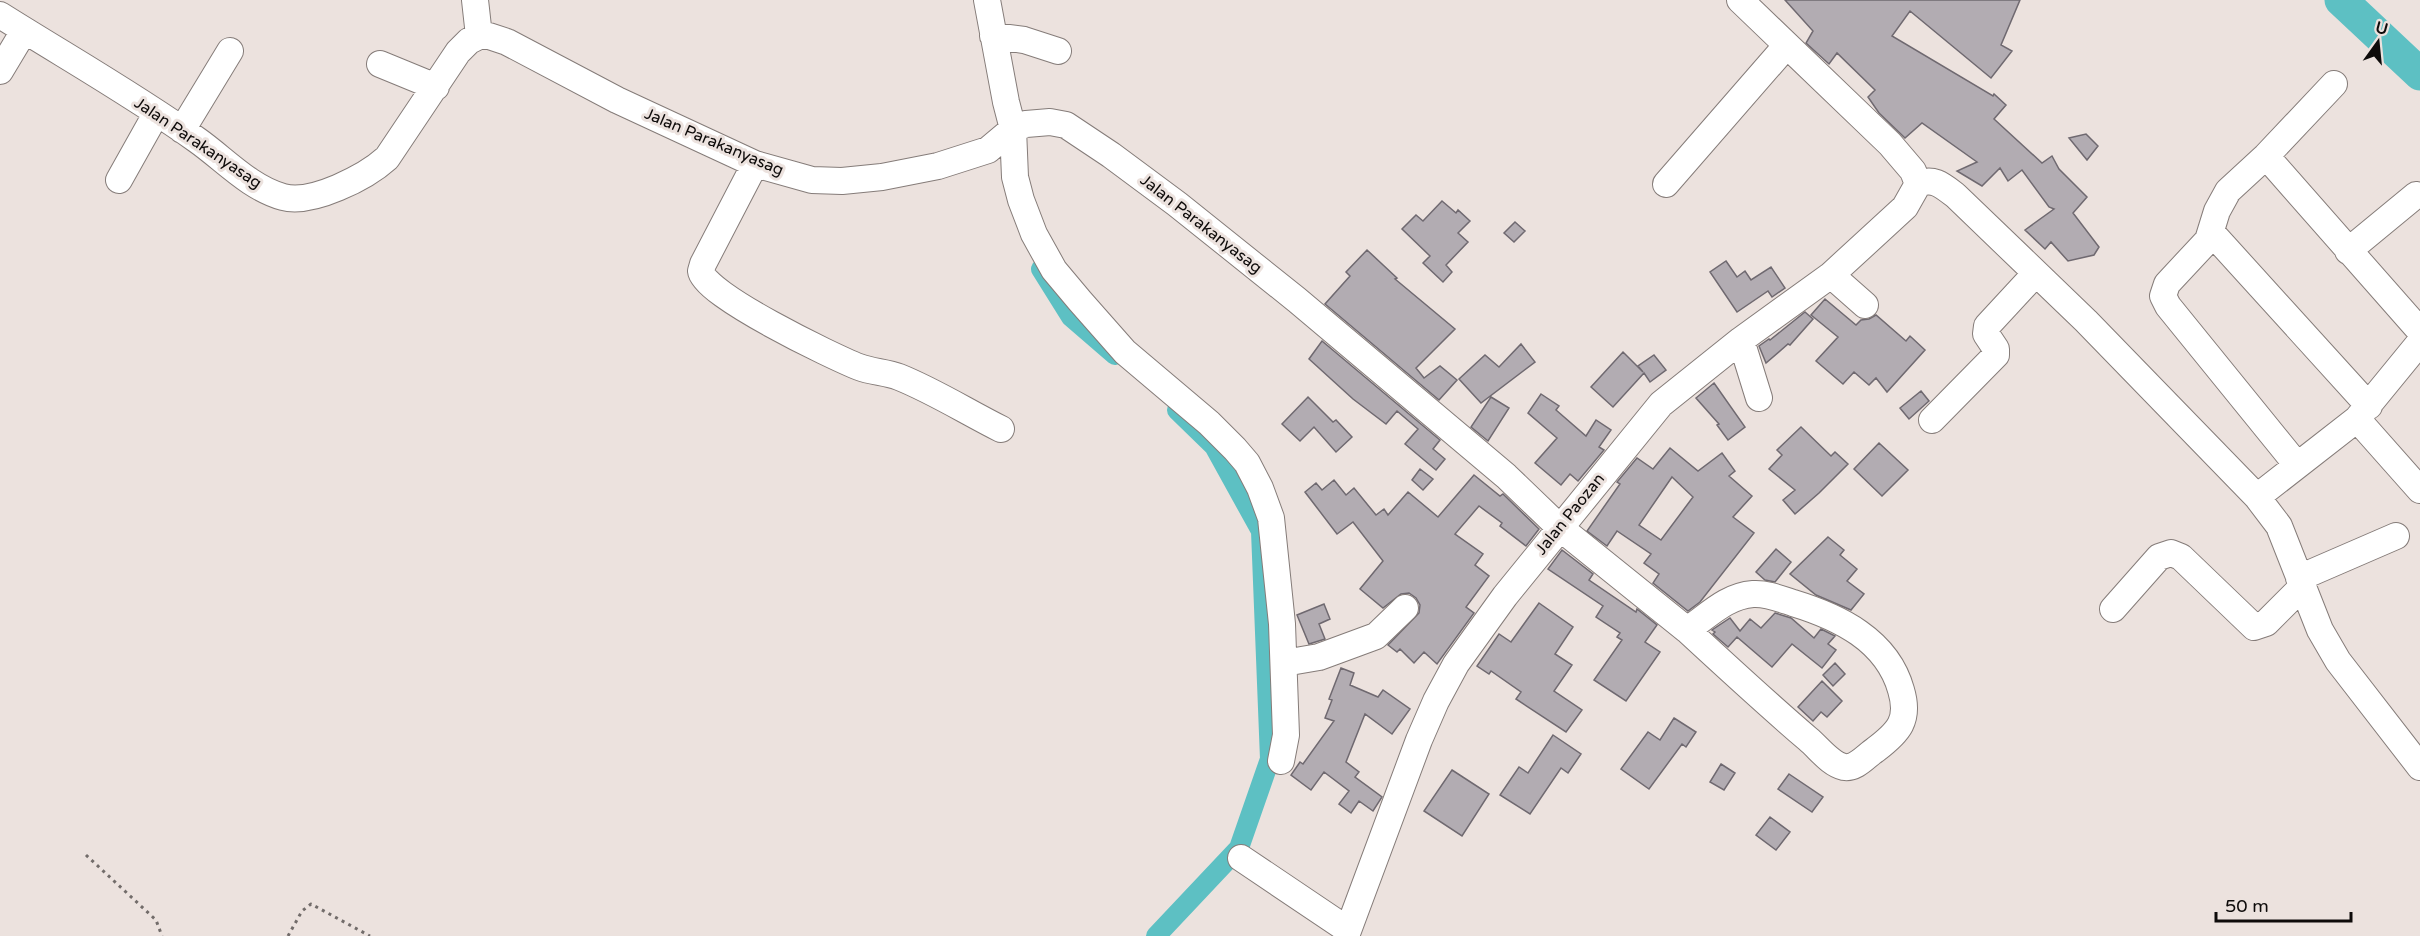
<svg xmlns="http://www.w3.org/2000/svg" width="2420" height="936" viewBox="0 0 2420 936" font-family="'Varela Round',sans-serif">
  <style>
    .lines { fill: none; stroke-linecap: round; stroke-linejoin: round }
    .canal { stroke: #5dc0c3; stroke-width: 20 }
    .river { stroke: #5dc0c3; stroke-width: 33 }
    .building { fill: #b2acb2; stroke: #6f6970; stroke-width: 1.5; fill-rule: evenodd }
    .minor-casing { stroke: #857c79; stroke-width: 28 }
    .path { stroke: #726c6a; stroke-width: 3; stroke-dasharray: 3 4.5; stroke-linecap: butt }
    .minor { stroke: #fff; stroke-width: 26 }
    .labels { text-anchor: middle; dominant-baseline: central; stroke-width: 6; stroke-linejoin: round; paint-order: stroke }
    .street-label { font-size: 16px; fill: #0e0b0a; stroke: #ece2de }
  </style>
  <rect width="100%" height="100%" fill="#ece2de"/>
  <g class="lines">
    <!-- canal -->
    <path class="canal" d="M 1041,269 L 1071,317 L 1115,355
      M 1156,936 L 1239,848 L 1270,759 L 1261,531 L 1214,446 L 1177,410"/>
    <!-- river -->
    <path class="river" d="M 2341,0 L 2420,74"/>
  </g>
  <!-- building -->
  <path class="building" d="M 1785,0 L 2020,0 L 2001,45 L 2012,51 L 1991,78 L 1910,11 L 1892,36 L 1993,96 L 1994,94 L 2006,105 L 1994,119 L 2042,163 L 2052,156 L 2059,169 L 2087,197 L 2073,213 L 2099,247 L 2094,255 L 2068,261 L 2051,242 L 2045,249 L 2025,230 L 2054,209 L 2049,207 L 2022,170 L 2008,181 L 2000,168 L 1982,186 L 1957,171 L 1977,162 L 1922,123 L 1905,138 L 1879,113 L 1868,97 L 1875,90 L 1837,53 L 1829,64 L 1806,43 L 1813,31 Z
    M 2086,134 L 2098,146 L 2087,160 L 2069,138 Z
    M 1442,201 L 1456,213 L 1458,210 L 1470,221 L 1458,233 L 1468,242 L 1446,265 L 1452,272 L 1443,282 L 1423,263 L 1430,256 L 1402,229 L 1416,215 L 1423,221 Z
    M 1515,222 L 1525,231 L 1514,242 L 1504,233 Z
    M 1367,250 L 1397,278 L 1395,279 L 1455,329 L 1416,368 L 1424,378 L 1440,366 L 1457,380 L 1439,400 L 1325,304 L 1350,276 L 1346,272 Z
    M 1726,261 L 1737,277 L 1745,271 L 1751,280 L 1771,267 L 1785,288 L 1772,297 L 1768,291 L 1737,312 L 1710,272 Z
    M 1825,299 L 1856,325 L 1861,320 L 1869,319 L 1876,315 L 1906,341 L 1910,336 L 1925,350 L 1887,392 L 1876,378 L 1869,385 L 1854,372 L 1843,384 L 1816,361 L 1838,337 L 1811,315 Z
    M 1805,312 L 1813,319 L 1790,345 L 1788,344 L 1766,363 L 1759,346 L 1769,339 L 1770,340 Z
    M 1322,341 L 1440,440 L 1433,449 L 1445,459 L 1436,470 L 1405,444 L 1418,429 L 1397,411 L 1386,424 L 1353,399 L 1309,359 Z
    M 1521,344 L 1535,362 L 1481,403 L 1459,379 L 1485,355 L 1499,367 Z
    M 1623,352 L 1643,372 L 1638,366 L 1654,355 L 1666,370 L 1650,382 L 1644,373 L 1613,407 L 1591,387 Z
    M 1714,383 L 1745,427 L 1728,440 L 1717,425 L 1719,424 L 1696,398 Z
    M 1921,391 L 1929,401 L 1909,419 L 1900,408 Z
    M 1541,394 L 1559,406 L 1556,410 L 1586,436 L 1596,420 L 1611,430 L 1599,447 L 1604,450 L 1578,481 L 1570,474 L 1561,485 L 1535,463 L 1557,438 L 1528,413 Z
    M 1308,397 L 1333,422 L 1336,420 L 1352,437 L 1336,452 L 1314,427 L 1300,441 L 1282,424 Z
    M 1491,397 L 1509,408 L 1488,441 L 1471,427 Z
    M 1801,427 L 1831,456 L 1835,452 L 1848,464 L 1819,493 L 1795,514 L 1783,500 L 1795,490 L 1769,469 L 1782,455 L 1777,450 Z
    M 1879,443 L 1908,470 L 1882,496 L 1854,469 Z
    M 1670,448 L 1698,471 L 1722,453 L 1735,471 L 1729,476 L 1752,496 L 1733,517 L 1754,533 L 1700,602 L 1688,611 L 1653,583 L 1659,574 L 1644,563 L 1651,554 L 1617,531 L 1607,546 L 1587,531 L 1620,484 L 1617,482 L 1637,458 L 1653,469 ZM 1672,477 L 1693,497 L 1661,540 L 1639,525 Z
    M 1420,469 L 1433,479 L 1423,490 L 1412,480 Z
    M 1474,475 L 1500,496 L 1503,494 L 1539,529 L 1526,546 L 1500,526 L 1502,523 L 1479,506 L 1455,534 L 1483,554 L 1475,565 L 1489,576 L 1466,607 L 1474,613 L 1437,664 L 1424,652 L 1414,663 L 1400,649 L 1397,652 L 1388,645 L 1419,613 L 1420,605 L 1416,598 L 1409,593 L 1401,594 L 1383,608 L 1360,589 L 1383,561 L 1353,522 L 1337,534 L 1305,492 L 1316,483 L 1322,490 L 1334,480 L 1346,495 L 1354,488 L 1376,515 L 1384,509 L 1388,515 L 1408,492 L 1438,517 Z
    M 1828,537 L 1844,550 L 1840,555 L 1857,569 L 1847,581 L 1864,594 L 1851,610 L 1816,595 L 1790,574 Z
    M 1776,549 L 1791,562 L 1775,582 L 1765,580 L 1756,572 Z
    M 1562,550 L 1593,574 L 1589,580 L 1636,612 L 1637,609 L 1657,625 L 1645,642 L 1660,652 L 1626,701 L 1594,680 L 1622,640 L 1617,637 L 1620,633 L 1596,617 L 1603,606 L 1548,569 Z
    M 1539,603 L 1573,627 L 1555,654 L 1572,665 L 1554,691 L 1582,710 L 1566,732 L 1516,699 L 1521,692 L 1491,671 L 1489,674 L 1477,666 L 1499,634 L 1511,642 Z
    M 1324,604 L 1330,619 L 1319,624 L 1325,639 L 1309,644 L 1297,615 Z
    M 1775,613 L 1791,618 L 1814,638 L 1821,629 L 1835,636 L 1828,644 L 1836,650 L 1822,668 L 1792,644 L 1772,667 L 1737,637 L 1728,647 L 1713,634 L 1715,632 L 1712,630 L 1730,618 L 1740,631 L 1750,619 L 1761,628 Z
    M 1835,663 L 1845,674 L 1833,686 L 1823,675 Z
    M 1341,668 L 1354,673 L 1350,685 L 1378,697 L 1383,690 L 1410,709 L 1392,734 L 1365,714 L 1346,762 L 1359,772 L 1355,777 L 1382,797 L 1373,811 L 1359,801 L 1351,813 L 1339,804 L 1349,791 L 1324,772 L 1311,790 L 1291,775 L 1300,762 L 1303,764 L 1334,721 L 1325,718 L 1332,700 L 1329,699 Z
    M 1822,681 L 1842,701 L 1827,717 L 1821,712 L 1813,721 L 1798,707 Z
    M 1674,718 L 1696,732 L 1686,747 L 1682,744 L 1649,789 L 1621,769 L 1648,732 L 1660,740 Z
    M 1553,735 L 1581,754 L 1568,773 L 1561,768 L 1530,814 L 1500,795 L 1519,767 L 1528,773 Z
    M 1721,764 L 1735,773 L 1724,790 L 1710,782 Z
    M 1452,770 L 1489,794 L 1462,836 L 1424,811 Z
    M 1789,774 L 1823,797 L 1812,812 L 1778,789 Z
    M 1770,817 L 1790,832 L 1776,850 L 1756,835 Z"/>
  <g class="lines">
    <!-- minor casing -->
    <g class="minor-casing">
      <path id="minor" d="M 475,0 L 479,36
        M 987,0 L 1006,102 L 1013,129 L 1015,177 L 1021,200 L 1034,234 L 1054,270 L 1080,301 L 1125,352 L 1209,423 L 1235,449 L 1247,463 L 1260,488 L 1271,518 L 1282,624 L 1286,735 L 1281,761
        M 1740,0 L 1890,144 L 1913,171 L 1918,184
        M 0,15 C 65,56 134,95 197,140 C 224,159 250,188 283,197 C 312,205 366,177 387,158 L 458,52 L 469,41 L 479,36 L 489,36 L 507,42 L 617,100 L 755,164 L 812,180 L 842,181 L 882,177 L 938,166 L 988,150 L 1013,129 L 1026,124 L 1050,122 L 1066,125 L 1111,155 L 1177,204 L 1297,300 L 1506,476 L 1559,527 L 1687,630 C 1708,616 1726,596 1753,594 C 1766,593 1781,599 1793,603 C 1839,617 1887,640 1901,690 C 1910,720 1899,732 1875,750 C 1866,756 1856,769 1844,767 C 1830,764 1819,748 1808,739 C 1767,704 1727,667 1687,630
        M 993,36 L 1024,40 L 1058,51
        M 380,64 L 436,87
        M 0,71 L 24,31
        M 182,130 L 230,51
        M 2266,156 L 2420,331
        M 755,164 L 703,264 L 701,271 C 703,294 833,357 859,367 C 872,372 886,372 899,377 C 934,391 967,412 1001,429
        M 119,180 L 156,114
        M 1666,184 L 1787,45
        M 1918,184 C 1934,177 1943,186 1956,196 L 2086,321 L 2257,497 L 2279,526 L 2320,630 L 2338,661 L 2420,767
        M 2212,233 L 2369,406
        M 2348,251 L 2416,195
        M 1831,275 L 1865,305
        M 1741,340 L 1759,398
        M 2357,419 L 2420,490
        M 1932,420 L 1996,355 L 1996,349 L 1986,334 L 1987,326 L 2036,273
        M 2297,465 L 2168,306 L 2163,296 L 2167,284 L 2208,240 L 2217,211 L 2228,191 L 2266,156 L 2334,84
        M 2257,497 L 2357,419 L 2420,342
        M 2299,578 L 2396,536
        M 2113,609 L 2159,557 L 2171,553 L 2181,557 L 2254,627 L 2266,623 L 2302,587
        M 1284,663 L 1319,657 L 1376,636 L 1405,608
        M 1241,858 L 1348,930
        M 1346,936 L 1419,740 L 1436,701 L 1456,664 L 1505,596 L 1661,404 L 1741,340 L 1831,275 L 1905,207 L 1918,184"/>
    </g>
    <!-- path -->
    <path class="path" d="M 86,855 L 156,920 L 162,936
      M 288,936 L 302,911 L 311,904 L 370,936"/>
    <!-- minor -->
    <use href="#minor" class="minor"/>
  </g>
  <g class="labels">
    <!-- street labels -->
    <g class="street-label">
      <text transform="translate(714 142) rotate(23)">Jalan Parakanyasag</text>
      <text transform="translate(198 143) rotate(34)">Jalan Parakanyasag</text>
      <text transform="translate(1201 224) rotate(38)">Jalan Parakanyasag</text>
      <text transform="translate(1570 514) rotate(-51)">Jalan Paozan</text>
    </g>
  </g>
  <!-- north arrow -->
  <g transform="translate(2378 42) rotate(15)" stroke="#ece2de" stroke-width="4.5" paint-order="stroke">
  <path d="M0-4.5L10 22L0 15L-10 22Z" fill="#0e0b0a"/>
  <text y="-9" font-size="16" font-weight="bold" text-anchor="middle" fill="#0e0b0a">U</text>
  </g>
  <!-- scale -->
  <path d="M2216 912v9h135v-9" fill="none" stroke="#0e0b0a" stroke-width="3"/>
  <text x="2225" y="912" font-size="18" fill="#0e0b0a" stroke="#ece2de" stroke-width="4.5" paint-order="stroke">50 m</text>
</svg>
